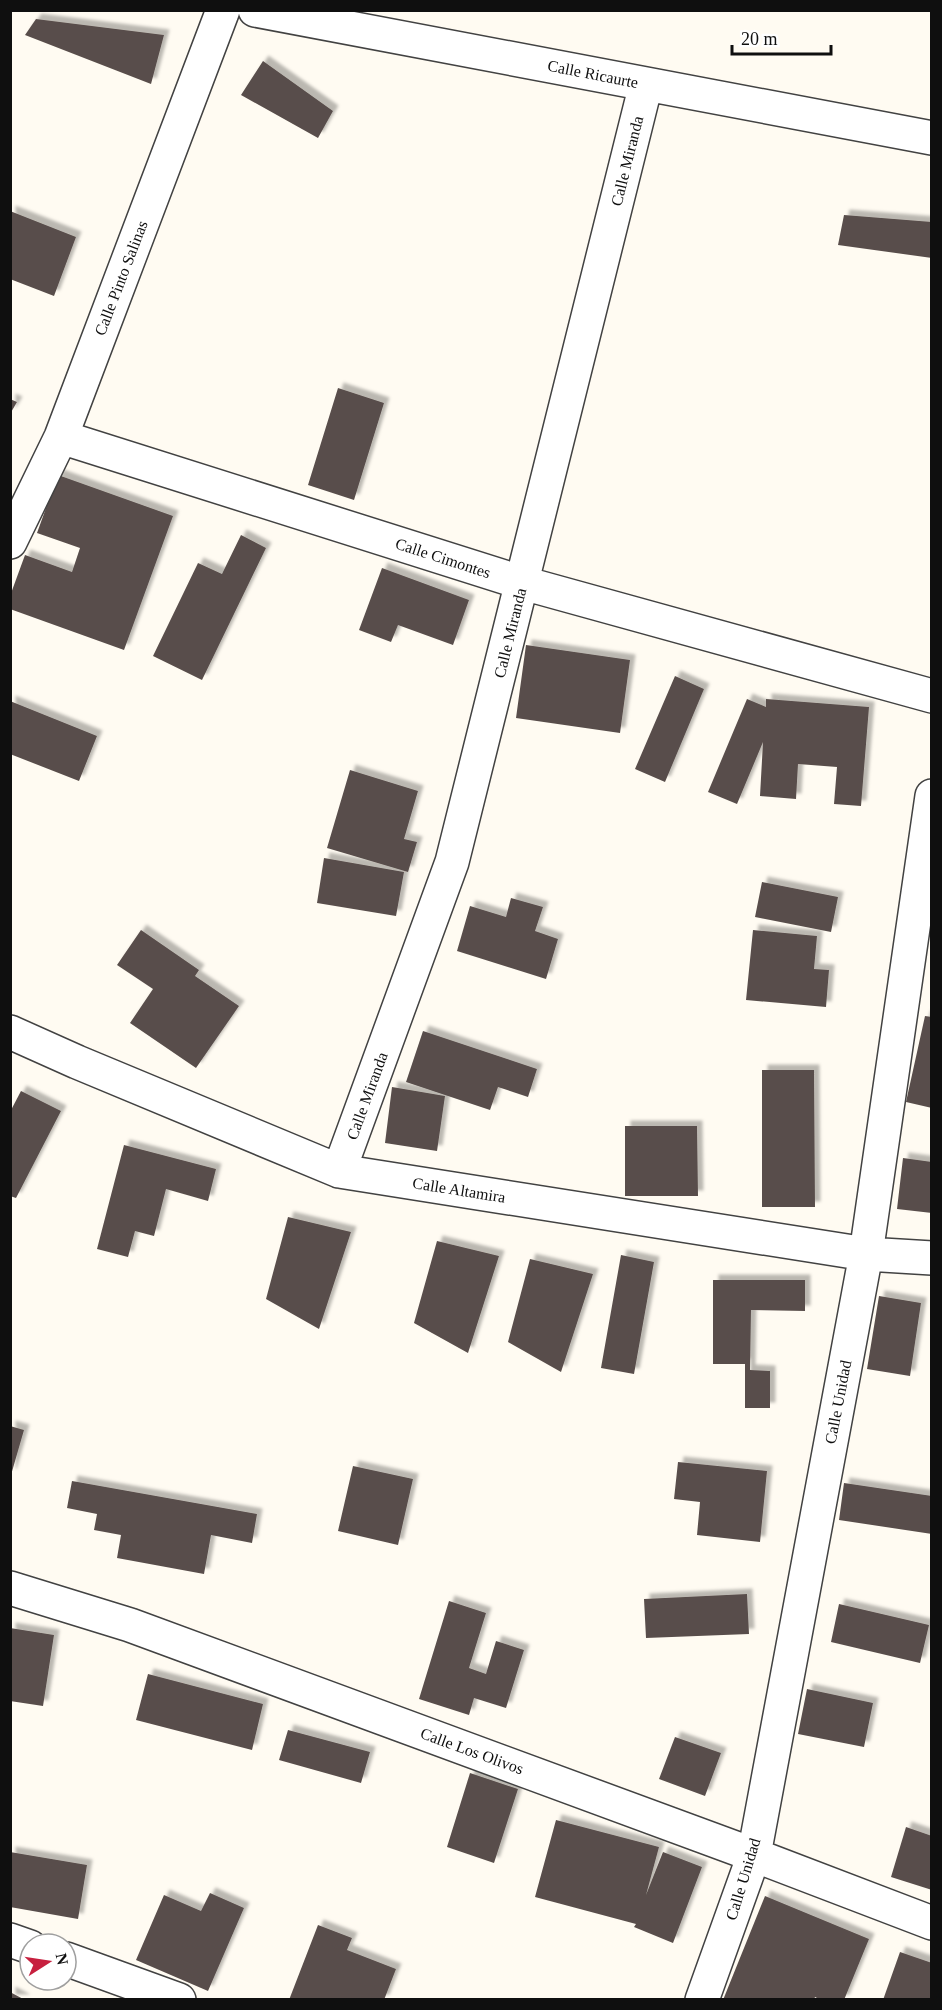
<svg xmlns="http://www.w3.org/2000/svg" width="942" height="2010" viewBox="0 0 942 2010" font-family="Georgia,serif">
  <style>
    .building { fill: #594e4b; filter: url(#shadow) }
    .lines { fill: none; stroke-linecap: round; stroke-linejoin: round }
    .minor-casing { stroke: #424242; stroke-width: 36 }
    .minor { stroke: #fff; stroke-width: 33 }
    .labels { text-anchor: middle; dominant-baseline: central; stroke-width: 6; stroke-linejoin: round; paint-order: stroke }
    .street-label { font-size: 16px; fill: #0f0f0f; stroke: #fff }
  </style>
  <defs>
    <filter id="shadow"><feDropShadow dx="5.5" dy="-5.5" stdDeviation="1.5" flood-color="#0004"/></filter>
  </defs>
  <rect width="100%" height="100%" fill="#fffbf2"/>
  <!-- building -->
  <path class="building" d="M 36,19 L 164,35 L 151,84 L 25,35 Z
    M 263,61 L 333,111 L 318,138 L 241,95 Z
    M 10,211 L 76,237 L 54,296 L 10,279 Z
    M 844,215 L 932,222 L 932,258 L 838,245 Z
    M 338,388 L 384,403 L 354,500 L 308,485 Z
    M 10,399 L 17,402 L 10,414 Z
    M 58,475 L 173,516 L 124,650 L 10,609 L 10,596 L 25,555 L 72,572 L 80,548 L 37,533 Z
    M 241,535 L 266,548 L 202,680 L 153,656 L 198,563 L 222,574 Z
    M 382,568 L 469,600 L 453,645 L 398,625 L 391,642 L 359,630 Z
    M 526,645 L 630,660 L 620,733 L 516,718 Z
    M 675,676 L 704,689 L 665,782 L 635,769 Z
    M 747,699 L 766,707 L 766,699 L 869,707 L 861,806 L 834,804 L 837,767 L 798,764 L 796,799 L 760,796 L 763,742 L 737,804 L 708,792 Z
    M 10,701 L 97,736 L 79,781 L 10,754 Z
    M 350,770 L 418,791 L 404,839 L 417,842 L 408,872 L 327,848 Z
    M 324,858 L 404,872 L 396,916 L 317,903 Z
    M 762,882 L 838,897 L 831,932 L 755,917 Z
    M 511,898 L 543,907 L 535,931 L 558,939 L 546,979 L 457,951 L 470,906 L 506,917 Z
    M 141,930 L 199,970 L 195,976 L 239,1006 L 196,1068 L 130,1023 L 153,989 L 117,965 Z
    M 753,930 L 817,936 L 814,969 L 829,970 L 826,1007 L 746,1000 Z
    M 925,1016 L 932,1017 L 932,1108 L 906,1102 Z
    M 423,1031 L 537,1069 L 528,1097 L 498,1087 L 490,1110 L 406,1082 Z
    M 762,1070 L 814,1070 L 815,1207 L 762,1207 Z
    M 392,1087 L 445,1096 L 437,1151 L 385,1143 Z
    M 21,1091 L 61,1111 L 16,1198 L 10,1196 L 10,1112 Z
    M 625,1126 L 697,1126 L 698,1196 L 625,1196 Z
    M 124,1145 L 216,1169 L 208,1201 L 166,1189 L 154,1236 L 135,1231 L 128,1257 L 97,1249 Z
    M 903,1158 L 932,1162 L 932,1213 L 897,1209 Z
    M 288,1217 L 351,1232 L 319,1329 L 266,1299 Z
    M 437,1241 L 499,1256 L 468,1353 L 414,1323 Z
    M 621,1255 L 654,1262 L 634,1374 L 601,1368 Z
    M 530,1259 L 593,1274 L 561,1372 L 508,1342 Z
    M 713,1280 L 805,1280 L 805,1311 L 751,1310 L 750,1370 L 770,1371 L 770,1408 L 745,1408 L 745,1364 L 713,1364 Z
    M 879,1296 L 921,1303 L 910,1376 L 867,1369 Z
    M 10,1426 L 24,1430 L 11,1475 L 10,1474 Z
    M 678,1462 L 767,1471 L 760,1542 L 697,1535 L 700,1502 L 674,1499 Z
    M 353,1466 L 413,1479 L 398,1545 L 338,1531 Z
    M 72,1481 L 257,1514 L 252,1543 L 211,1535 L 204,1574 L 117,1558 L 121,1535 L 94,1530 L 97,1514 L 67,1508 Z
    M 844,1483 L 932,1496 L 932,1534 L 839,1520 Z
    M 747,1594 L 749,1634 L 646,1638 L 644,1599 Z
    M 449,1601 L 486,1613 L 469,1668 L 486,1674 L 496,1641 L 524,1650 L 506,1708 L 474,1698 L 469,1715 L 419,1699 Z
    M 839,1604 L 929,1625 L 920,1663 L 831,1642 Z
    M 10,1628 L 54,1635 L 43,1706 L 10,1701 Z
    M 148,1674 L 263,1704 L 252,1750 L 136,1720 Z
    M 807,1689 L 873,1703 L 864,1747 L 798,1734 Z
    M 288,1730 L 370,1752 L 361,1783 L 279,1760 Z
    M 675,1737 L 721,1753 L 705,1796 L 659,1779 Z
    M 470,1773 L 518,1789 L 494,1863 L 447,1847 Z
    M 556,1820 L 659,1847 L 646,1895 L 663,1852 L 702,1867 L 673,1943 L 634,1927 L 636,1924 L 535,1897 Z
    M 906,1827 L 932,1836 L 932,1890 L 891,1877 Z
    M 10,1852 L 87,1865 L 78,1919 L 10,1907 Z
    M 210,1893 L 244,1908 L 208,1991 L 136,1960 L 164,1895 L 201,1911 Z
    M 765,1896 L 869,1939 L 844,2000 L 821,2000 L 815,1997 L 814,2000 L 723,2000 Z
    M 318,1925 L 352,1938 L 347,1950 L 396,1969 L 384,2000 L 289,2000 Z
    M 900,1952 L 932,1963 L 932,2000 L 883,2000 Z
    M 10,1992 L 25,2000 L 10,2000 Z"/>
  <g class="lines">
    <!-- minor casing -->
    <g class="minor-casing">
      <path id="minor" d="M 255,10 L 932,138
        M 61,437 L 523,583 L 932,696
        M 10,542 L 61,437 L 223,10
        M 10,1032 L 77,1062 L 339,1171 L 866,1254 L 932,1258
        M 339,1171 L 452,862 L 646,84
        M 10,1588 L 130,1625 L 754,1855 L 932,1923
        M 10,1940 L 30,1947
        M 66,1959 L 179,2000
        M 702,2000 L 754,1855 L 866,1254 L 932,796"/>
    </g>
    <!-- minor -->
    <use href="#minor" class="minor"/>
  </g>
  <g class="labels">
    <!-- street labels -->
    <g class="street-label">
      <text transform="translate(593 74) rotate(11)">Calle Ricaurte</text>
      <text transform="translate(627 161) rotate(-76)">Calle Miranda</text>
      <text transform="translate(121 278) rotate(-69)">Calle Pinto Salinas</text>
      <text transform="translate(443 558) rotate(18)">Calle Cimontes</text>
      <text transform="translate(510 633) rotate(-76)">Calle Miranda</text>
      <text transform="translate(367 1096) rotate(-70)">Calle Miranda</text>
      <text transform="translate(459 1190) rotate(9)">Calle Altamira</text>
      <text transform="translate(838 1402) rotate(-79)">Calle Unidad</text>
      <text transform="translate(472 1751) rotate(20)">Calle Los Olivos</text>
      <text transform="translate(743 1879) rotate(-73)">Calle Unidad</text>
    </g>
  </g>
  <!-- border -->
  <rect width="942" height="2010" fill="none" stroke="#0f0f0f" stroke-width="24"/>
  <!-- north arrow -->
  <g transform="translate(48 1962) rotate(78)"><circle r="28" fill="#ffffff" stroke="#9f9f9f" stroke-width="1.5"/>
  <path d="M0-4.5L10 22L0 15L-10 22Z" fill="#c7203f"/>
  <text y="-9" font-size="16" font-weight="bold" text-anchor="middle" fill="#0f0f0f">N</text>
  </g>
  <!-- scale -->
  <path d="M732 45v9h99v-9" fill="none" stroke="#0f0f0f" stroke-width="3"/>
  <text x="741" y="45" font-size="18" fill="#0f0f0f" stroke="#ffffff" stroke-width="4.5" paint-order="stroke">20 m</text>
</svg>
